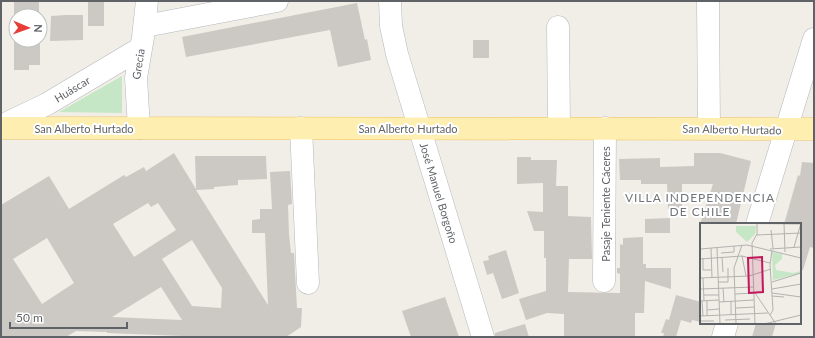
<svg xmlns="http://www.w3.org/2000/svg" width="815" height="338" viewBox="0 0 815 338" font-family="Lato,sans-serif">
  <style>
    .green { fill: #c6e7c5 }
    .building { fill: #ccc9c4; fill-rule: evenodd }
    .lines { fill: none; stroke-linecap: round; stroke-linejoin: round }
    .minor-casing { stroke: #b4b8bb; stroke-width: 23 }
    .major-casing { stroke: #f0c161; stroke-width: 23 }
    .minor { stroke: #fff; stroke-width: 22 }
    .major { stroke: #feeeaf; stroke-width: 22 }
    .labels { text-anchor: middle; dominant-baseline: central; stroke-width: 4; stroke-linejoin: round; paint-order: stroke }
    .street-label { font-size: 11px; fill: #5f6367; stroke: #fff }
    .neighbourhood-label { font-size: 12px; letter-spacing: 1px; fill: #707579; stroke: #fff }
    .inset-road { fill: none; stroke: #b2b2b0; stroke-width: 1 }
    .view { fill: #c2185b; fill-opacity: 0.15; stroke: #c2185b; stroke-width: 2 }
    .inset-edge { fill: none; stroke: #5f6367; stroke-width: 2 }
  </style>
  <rect width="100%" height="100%" fill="#f0eee7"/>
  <!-- green -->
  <path class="green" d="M 122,76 L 122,113 L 59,112 Z"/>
  <!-- building -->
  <path class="building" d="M 14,1 L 39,1 L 39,16 L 14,16 Z
    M 88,1 L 104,1 L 104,26 L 88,26 Z
    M 357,3 L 365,40 L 367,39 L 371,60 L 338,67 L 330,30 L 186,57 L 182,37 Z
    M 66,15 L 83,15 L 83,40 L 50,41 L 51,16 Z
    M 14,40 L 40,40 L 40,65 L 29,65 L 29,70 L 14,70 Z
    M 473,40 L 489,40 L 489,58 L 473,58 Z
    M 174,153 L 196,189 L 195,156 L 266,156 L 267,179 L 238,180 L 238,185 L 214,187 L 214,189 L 196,190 L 268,305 L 265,233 L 252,233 L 252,220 L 260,219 L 260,209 L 272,209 L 270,172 L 290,171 L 292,204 L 288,205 L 289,234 L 291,253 L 294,253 L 297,308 L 302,308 L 301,327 L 286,337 L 208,337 L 107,333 L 107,332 L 76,331 L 66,337 L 1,337 L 1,205 L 49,176 L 69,209 L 124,175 L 126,177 L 144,167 L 146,171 ZM 148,203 L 151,207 L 158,203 L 176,230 L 134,257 L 113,224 ZM 47,238 L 74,283 L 42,304 L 13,259 ZM 192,240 L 222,288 L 221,308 L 192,306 L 162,259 ZM 161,287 L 182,320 L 112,317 Z
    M 694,153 L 720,153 L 751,161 L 736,224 L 700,224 L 713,184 L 682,184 L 682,209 L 668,209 L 667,184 L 641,184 L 641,180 L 620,180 L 619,159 L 660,158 L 660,167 L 694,166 Z
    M 517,157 L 531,157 L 531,160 L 557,160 L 556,186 L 568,186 L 568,216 L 591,217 L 592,259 L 569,259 L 568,292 L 620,293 L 620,274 L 617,273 L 617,268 L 620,268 L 620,244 L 623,245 L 623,238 L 643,237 L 643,264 L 646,264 L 646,268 L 671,268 L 671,289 L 645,281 L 644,313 L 635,313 L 635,337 L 564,337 L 564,314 L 547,313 L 526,320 L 519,299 L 546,291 L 546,258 L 544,258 L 544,231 L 534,231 L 527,211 L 543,212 L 543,183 L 517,184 Z
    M 802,162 L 814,163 L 814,248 L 810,247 L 803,270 L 800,270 L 800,224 L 784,224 L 798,175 L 800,176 Z
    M 670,218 L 670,233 L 645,233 L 645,219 Z
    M 506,250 L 519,293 L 502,299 L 493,273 L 487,275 L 483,261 L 489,260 L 488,256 Z
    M 676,295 L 701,302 L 701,322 L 692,320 L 691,323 L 681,320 L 676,337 L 663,337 L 664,333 L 661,333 L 666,319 L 669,320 Z
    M 445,297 L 459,337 L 411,337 L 402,311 Z
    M 756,323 L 776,323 L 772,337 L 752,337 Z
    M 525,324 L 529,337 L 495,337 L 495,333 Z"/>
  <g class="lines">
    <!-- minor casing -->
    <g class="minor-casing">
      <path id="minor" d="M 390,1 L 391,26 L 397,54 L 483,337
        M 708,1 L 709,128
        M 145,26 L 277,1
        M 558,27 L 559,127
        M 1,126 L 47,104 L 141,48
        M 139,128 L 136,78 L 143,37 L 147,1
        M 301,128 L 308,283
        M 757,224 L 814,39
        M 604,281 L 605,128
        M 723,337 L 727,323"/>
    </g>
    <!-- major casing -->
    <g class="major-casing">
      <path id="major" d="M 1,128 L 814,129"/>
    </g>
    <!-- minor -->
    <use href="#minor" class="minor"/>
    <!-- major -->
    <use href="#major" class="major"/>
  </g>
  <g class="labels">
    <!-- street labels -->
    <g class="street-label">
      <text transform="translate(138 64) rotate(-81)">Grecia</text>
      <text transform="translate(72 89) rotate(-31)">Huáscar</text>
      <text x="84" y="128">San Alberto Hurtado</text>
      <text x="408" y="128">San Alberto Hurtado</text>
      <text transform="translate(732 129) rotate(1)">San Alberto Hurtado</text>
      <text transform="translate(439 193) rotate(73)">José Manuel Borgoño</text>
      <text transform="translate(605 204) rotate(-90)">Pasaje Teniente Cáceres</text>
    </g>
    <!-- neighbourhood labels -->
    <g class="neighbourhood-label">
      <text x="700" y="197">VILLA INDEPENDENCIA<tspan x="700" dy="14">DE CHILE</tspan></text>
    </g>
  </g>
  <!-- overview -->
  <g transform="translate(700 223)">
    <rect width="101" height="101" fill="#f0eee7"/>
    <path d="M 36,3 L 56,3 L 55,11 L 47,19 L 36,9 ZM 72,29 L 82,31 L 82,36 L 75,42 L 76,47 L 93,50 L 101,48 L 101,50 L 73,57 Z" fill="#c6e7c5"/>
    <path class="inset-road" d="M 3,0 L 101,1M 84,0 L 85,29M 71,7 L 73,25M 57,12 L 101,10M 94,24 L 101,0M 11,25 L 12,55M 17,25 L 20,101M 0,26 L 47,22 L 101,35M 70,26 L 101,24M 21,30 L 34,29 L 34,23M 42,33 L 46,53M 22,34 L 23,49M 3,35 L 3,47 L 11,47M 0,36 L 42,33 L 70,40M 0,55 L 49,53 L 71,46M 3,55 L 4,78M 18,59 L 28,59 L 28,45M 72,59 L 101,50M 23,65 L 24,79M 0,66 L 54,64M 72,66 L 101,61M 55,70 L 76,101M 72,70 L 101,74M 35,71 L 54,70M 4,72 L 19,72M 72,73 L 84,74M 0,78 L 19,77M 2,78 L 3,93M 7,78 L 7,93M 31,78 L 31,91M 19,79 L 54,77M 36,85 L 55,84M 7,87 L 19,86M 70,92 L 73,87 L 70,42 L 72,27M 0,93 L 68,90M 25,97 L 50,96M 0,98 L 14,98M 36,101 L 34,45 L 42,22M 55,101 L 52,20 L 57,11 L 57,0M 64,101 L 101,92"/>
    <path class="view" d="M 62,34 L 63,69 L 49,70 L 48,35 Z"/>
    <rect width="101" height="101" class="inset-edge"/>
  </g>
  <!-- border -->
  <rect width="815" height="338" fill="none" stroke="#5f6367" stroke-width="4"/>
  <!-- north arrow -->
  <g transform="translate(28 28) rotate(92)"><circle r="19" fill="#ffffff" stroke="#bfc1c2"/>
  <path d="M0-3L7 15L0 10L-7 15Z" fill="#e83c36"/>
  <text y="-6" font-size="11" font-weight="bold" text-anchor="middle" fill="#5f6367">N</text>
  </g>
  <!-- scale -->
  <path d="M10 322v6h117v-6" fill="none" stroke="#5f6367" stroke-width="2"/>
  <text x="16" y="322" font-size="12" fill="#5f6367" stroke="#ffffff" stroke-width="3" paint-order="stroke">50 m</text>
</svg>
